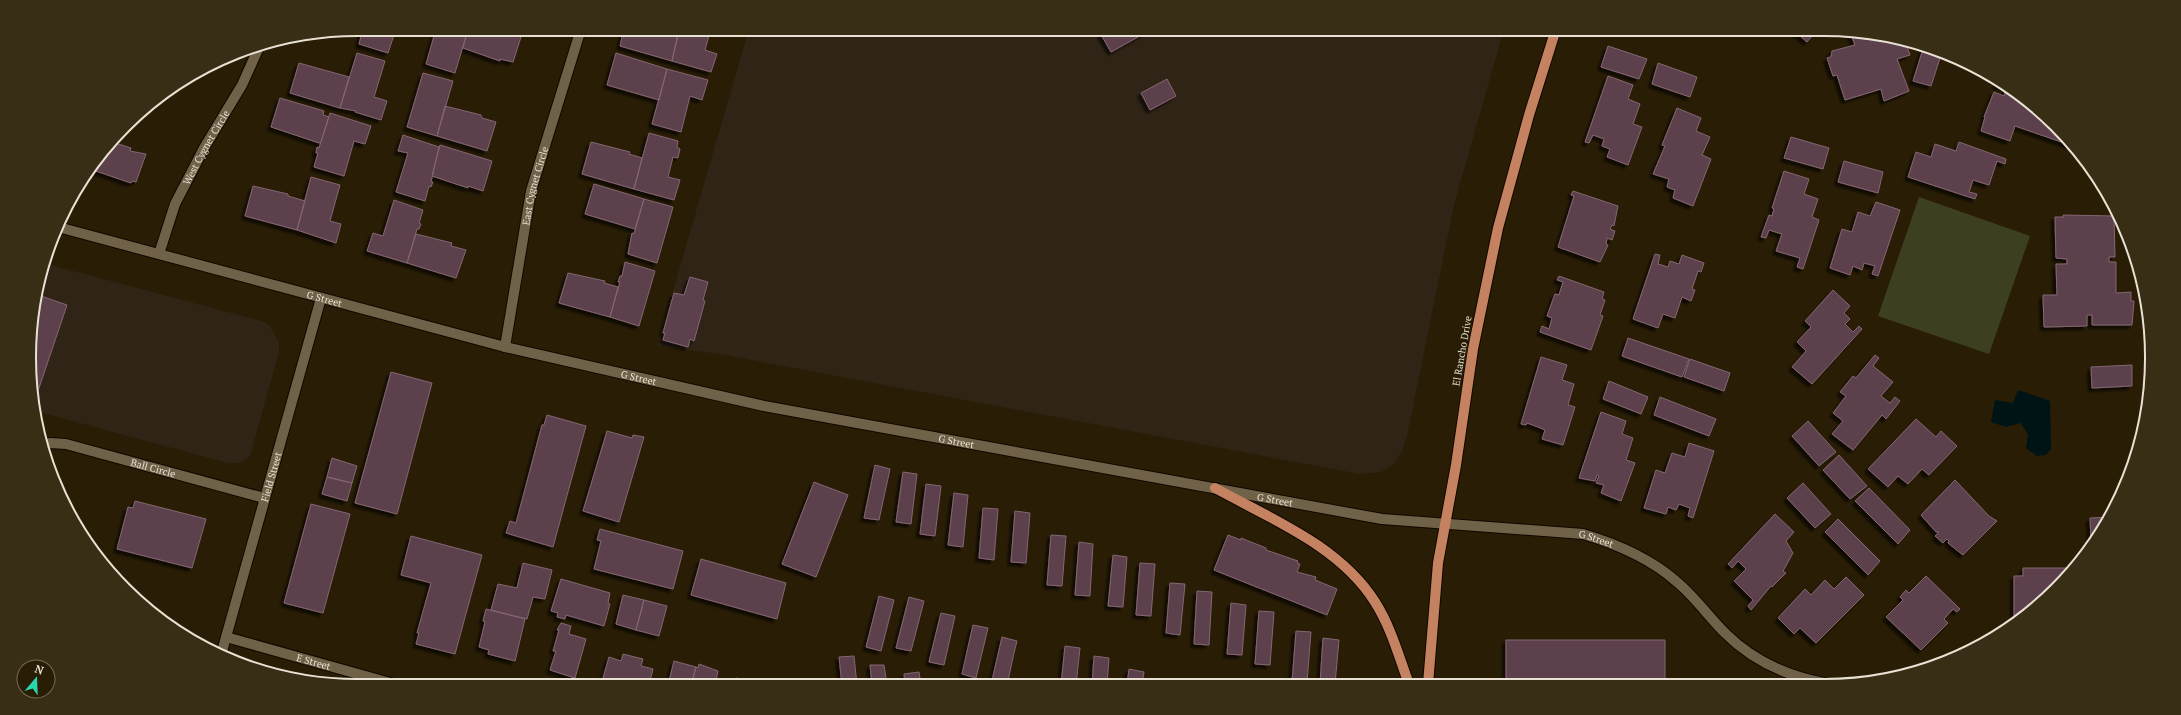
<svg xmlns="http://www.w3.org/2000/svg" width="2181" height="715" viewBox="0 0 2181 715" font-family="'PT Serif',serif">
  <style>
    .commercial { fill: #302416 }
    .green { fill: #3c4020 }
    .water { fill: #001415 }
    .building { fill: #5c404c; stroke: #846673; filter: url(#shadow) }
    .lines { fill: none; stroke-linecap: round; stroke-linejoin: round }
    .minor-casing { stroke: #120700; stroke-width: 12 }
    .major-casing { stroke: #120700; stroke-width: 12 }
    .minor { stroke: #706248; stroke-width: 10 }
    .major { stroke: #c58261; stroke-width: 10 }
    .labels { text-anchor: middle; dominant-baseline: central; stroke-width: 3.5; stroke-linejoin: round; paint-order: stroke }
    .street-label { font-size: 10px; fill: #e9e1d3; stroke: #291d05 }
    .rim { fill: none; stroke: #e9e1d3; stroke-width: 2 }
  </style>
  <defs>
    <filter id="shadow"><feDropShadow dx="-3.5" dy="3.5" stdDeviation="1" flood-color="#0009"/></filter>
  </defs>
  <rect width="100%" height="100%" fill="#291d05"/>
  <!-- commercial -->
  <path class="commercial" d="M 749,29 L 1504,29 L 1454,205 L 1407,436 L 1402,451 L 1394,464 L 1381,472 L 1360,474 L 720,354 L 657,346 Z
    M 47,264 L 262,321 L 270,326 L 279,343 L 279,352 L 250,456 L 244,461 L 238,463 L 228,463 L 35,411 L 30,379 L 32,315 Z"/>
  <!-- green -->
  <path class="green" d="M 1919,197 L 2030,236 L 1989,354 L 1878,316 Z"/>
  <!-- water -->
  <path class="water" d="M 2018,390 L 2050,401 L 2051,449 L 2046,455 L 2037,456 L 2026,448 L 2028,435 L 2021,423 L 2006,427 L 1991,422 L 1995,400 L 2013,403 Z"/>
  <!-- building -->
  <path class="building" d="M 363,29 L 396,29 L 388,53 L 359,44 Z
    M 436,29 L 468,29 L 455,73 L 426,64 Z
    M 468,29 L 506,29 L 522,34 L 513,62 L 500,59 L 500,61 L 463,48 Z
    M 624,29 L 671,29 L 679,31 L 672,61 L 620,46 Z
    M 679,29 L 711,29 L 705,50 L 717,54 L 711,72 L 672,61 Z
    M 1098,29 L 1143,29 L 1145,33 L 1111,52 Z
    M 1792,29 L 1818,29 L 1807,42 Z
    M 1850,32 L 1872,34 L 1874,39 L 1882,35 L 1905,41 L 1910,55 L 1897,59 L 1909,91 L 1884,101 L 1881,89 L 1845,100 L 1837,75 L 1833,76 L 1827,58 L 1831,57 L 1832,51 L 1855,45 Z
    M 1608,46 L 1647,59 L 1639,79 L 1601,67 Z
    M 1924,46 L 1942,52 L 1931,86 L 1913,81 Z
    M 357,53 L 385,61 L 374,97 L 387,101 L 381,120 L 355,112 L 356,111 L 340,108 Z
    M 616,53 L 667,69 L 659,100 L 607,85 Z
    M 299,63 L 349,77 L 340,108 L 290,93 Z
    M 1658,63 L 1697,77 L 1690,97 L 1652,84 Z
    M 667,69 L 708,80 L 702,100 L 690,96 L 681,132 L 652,124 Z
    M 423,73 L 453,81 L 437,136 L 407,127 Z
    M 1608,76 L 1633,85 L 1628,99 L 1640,104 L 1633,124 L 1642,127 L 1628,165 L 1607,157 L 1610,149 L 1602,146 L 1604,139 L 1593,135 L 1589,143 L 1585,142 Z
    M 1167,79 L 1176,96 L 1150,110 L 1141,93 Z
    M 1998,80 L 2006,84 L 2056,125 L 2073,146 L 2015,126 L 2010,141 L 1981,131 L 1985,117 L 1984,117 L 1994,92 L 2004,96 L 2007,88 L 1996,85 Z
    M 280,98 L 324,111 L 323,115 L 329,117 L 321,142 L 319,143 L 271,127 Z
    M 445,106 L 481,115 L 482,118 L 496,122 L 487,151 L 437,136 Z
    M 1677,108 L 1701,118 L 1696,131 L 1710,137 L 1702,155 L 1711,159 L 1693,206 L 1673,198 L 1675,190 L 1667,187 L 1669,179 L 1653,174 L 1665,146 L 1662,145 Z
    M 330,113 L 371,126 L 365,144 L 354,141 L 344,176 L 314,167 L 318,153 L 316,153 L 317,147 L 319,148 Z
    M 649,133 L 678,141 L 677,147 L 680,149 L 678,158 L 673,157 L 668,177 L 680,180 L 674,200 L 634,189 Z
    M 403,135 L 439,147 L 431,182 L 433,182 L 431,187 L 429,186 L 425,201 L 396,192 L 408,153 L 398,151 Z
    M 1791,137 L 1829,148 L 1823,169 L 1784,158 Z
    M 112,142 L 131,148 L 130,151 L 146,154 L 136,182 L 132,181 L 131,183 L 90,169 L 97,157 Z
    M 591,142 L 630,152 L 629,154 L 642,158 L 634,189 L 582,174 Z
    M 1959,142 L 2006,159 L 2005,164 L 1997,161 L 1989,185 L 1973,180 L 1969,192 L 1977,194 L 1975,199 L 1908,177 L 1916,152 L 1931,157 L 1935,144 L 1956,151 Z
    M 440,145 L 492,161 L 483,191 L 468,186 L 468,188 L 432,176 Z
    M 1844,161 L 1883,172 L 1878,193 L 1838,182 Z
    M 1784,171 L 1809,179 L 1804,194 L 1818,199 L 1812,217 L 1819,220 L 1803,269 L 1797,267 L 1800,258 L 1776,251 L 1782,234 L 1769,230 L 1766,238 L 1761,237 L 1769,215 L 1772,216 L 1774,209 L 1772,208 Z
    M 311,177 L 340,185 L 330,221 L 341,224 L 336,243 L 297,230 Z
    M 594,184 L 644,199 L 635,229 L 585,214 Z
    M 253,186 L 288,194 L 288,196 L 305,201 L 297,230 L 245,216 Z
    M 1573,191 L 1618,206 L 1614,226 L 1612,225 L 1610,229 L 1615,231 L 1612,240 L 1607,238 L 1606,244 L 1608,245 L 1600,262 L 1558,247 L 1574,196 L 1571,195 Z
    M 644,199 L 673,207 L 657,263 L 628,254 L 632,233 L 634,234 Z
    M 394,200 L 423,210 L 419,223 L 421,224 L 419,229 L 417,229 L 407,263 L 367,251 L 373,233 L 383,236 Z
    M 1876,202 L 1900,210 L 1878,276 L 1872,274 L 1875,266 L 1864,263 L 1862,270 L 1853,266 L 1850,275 L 1830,268 L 1842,229 L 1852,232 L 1858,212 L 1870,216 Z
    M 2063,215 L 2114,216 L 2115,257 L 2109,257 L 2109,262 L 2116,262 L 2116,293 L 2131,292 L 2131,301 L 2134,301 L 2132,325 L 2092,325 L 2092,315 L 2087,315 L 2087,326 L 2044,327 L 2043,295 L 2057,295 L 2056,264 L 2067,264 L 2067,259 L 2056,258 L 2055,217 L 2064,217 Z
    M 416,234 L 452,243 L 451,246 L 466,250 L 456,278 L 407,263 Z
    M 1655,254 L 1660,255 L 1658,264 L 1668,267 L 1670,261 L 1679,264 L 1682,255 L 1704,263 L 1701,272 L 1698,271 L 1692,289 L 1695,290 L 1691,301 L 1682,297 L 1675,318 L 1663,314 L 1658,328 L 1633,319 Z
    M 625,262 L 655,271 L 639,326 L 610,317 L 620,282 L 618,282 L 620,276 L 622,276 Z
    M 568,273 L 605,281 L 604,283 L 618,287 L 610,317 L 559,303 Z
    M 1559,276 L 1604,292 L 1602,299 L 1605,300 L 1600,315 L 1603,316 L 1591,350 L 1540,332 L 1542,326 L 1549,329 L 1552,318 L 1547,316 L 1555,294 L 1559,295 L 1563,282 L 1557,280 Z
    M 690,277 L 708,282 L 703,300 L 705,301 L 694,341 L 690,339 L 688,347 L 663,340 L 665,333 L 663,333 L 674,293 L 684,295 Z
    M 1833,290 L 1850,306 L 1844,313 L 1850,319 L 1845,324 L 1853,332 L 1859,326 L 1862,329 L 1812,384 L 1792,367 L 1806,351 L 1797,342 L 1811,327 L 1805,321 Z
    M 38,295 L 67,305 L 38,391 L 31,388 L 30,379 L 32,315 Z
    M 1628,338 L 1689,359 L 1682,377 L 1622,356 Z
    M 1875,355 L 1879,358 L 1873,366 L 1893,382 L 1881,396 L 1890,403 L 1895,397 L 1900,401 L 1886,419 L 1882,415 L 1853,450 L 1832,434 L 1843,421 L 1833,413 L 1846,396 L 1840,392 L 1853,376 L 1856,378 Z
    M 1541,357 L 1567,365 L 1562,380 L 1574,384 L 1568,405 L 1575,407 L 1563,445 L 1542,439 L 1545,430 L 1538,427 L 1527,423 L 1526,425 L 1521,424 Z
    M 1690,359 L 1730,373 L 1724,391 L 1684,377 Z
    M 2132,365 L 2132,386 L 2092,388 L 2091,367 Z
    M 391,372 L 432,383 L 397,514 L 355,503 Z
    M 1609,381 L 1648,397 L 1641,414 L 1603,399 Z
    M 1660,397 L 1716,419 L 1709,436 L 1654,415 Z
    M 1601,412 L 1626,421 L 1622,434 L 1633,438 L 1626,460 L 1635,463 L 1621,501 L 1601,493 L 1604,485 L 1596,483 L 1599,476 L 1597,475 L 1595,481 L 1579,478 Z
    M 547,415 L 586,426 L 553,547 L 506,533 L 510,521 L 516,523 L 542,425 L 544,425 Z
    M 1916,419 L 1936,437 L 1941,431 L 1957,446 L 1929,475 L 1922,469 L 1908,484 L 1898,476 L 1888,487 L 1868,469 Z
    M 1808,421 L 1836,452 L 1819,466 L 1792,436 Z
    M 607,431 L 632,438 L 633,435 L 644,437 L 619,522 L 583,511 Z
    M 1689,443 L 1714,451 L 1693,518 L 1688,516 L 1690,508 L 1679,504 L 1676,510 L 1668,507 L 1666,514 L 1644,508 L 1656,470 L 1665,473 L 1672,453 L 1685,457 Z
    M 1839,455 L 1867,486 L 1850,499 L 1823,470 Z
    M 332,458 L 357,466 L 352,483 L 327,477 Z
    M 875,465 L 890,469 L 879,520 L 864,518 Z
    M 903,472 L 917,474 L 911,524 L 896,522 Z
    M 327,477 L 352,483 L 347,501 L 322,494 Z
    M 1955,480 L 1989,516 L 1997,521 L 1963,555 L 1948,543 L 1949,541 L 1947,539 L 1943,543 L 1935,536 L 1939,532 L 1936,532 L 1921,515 Z
    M 814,482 L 848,495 L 816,577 L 782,564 Z
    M 1803,483 L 1831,514 L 1815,528 L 1787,498 Z
    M 926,484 L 941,486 L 935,536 L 920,534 Z
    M 1869,488 L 1910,530 L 1898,544 L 1855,501 Z
    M 954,493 L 968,495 L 963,547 L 948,545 Z
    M 135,501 L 206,519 L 192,568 L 117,549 L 128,507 L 133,508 Z
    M 311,504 L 350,514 L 323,613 L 284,603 Z
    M 983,508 L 998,509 L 994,560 L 979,558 Z
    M 1015,511 L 1030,513 L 1026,563 L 1011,562 Z
    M 1775,514 L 1794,532 L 1786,541 L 1793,553 L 1783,571 L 1786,573 L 1772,587 L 1771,586 L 1751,610 L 1748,606 L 1753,600 L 1734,581 L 1746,569 L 1738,561 L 1732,568 L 1728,564 Z
    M 2110,517 L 2108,522 L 2091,540 L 2090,518 Z
    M 1838,519 L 1880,561 L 1868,575 L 1825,532 Z
    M 600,529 L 683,551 L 673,589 L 594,569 L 601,541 L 597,540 Z
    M 1051,535 L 1066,536 L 1062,586 L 1047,585 Z
    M 1228,535 L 1241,540 L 1241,538 L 1266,548 L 1266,550 L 1298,561 L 1297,563 L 1300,564 L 1297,572 L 1316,577 L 1315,580 L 1337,589 L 1327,615 L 1214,570 Z
    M 411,536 L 482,555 L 455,654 L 416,644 L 419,633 L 417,633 L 431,583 L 401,575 Z
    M 1079,542 L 1093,544 L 1090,596 L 1075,595 Z
    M 1113,555 L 1127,557 L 1123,607 L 1108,606 Z
    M 701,559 L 786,583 L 777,619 L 691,595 Z
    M 523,563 L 552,570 L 545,599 L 533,597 L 527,619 L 491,610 L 498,584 L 517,588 Z
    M 1140,563 L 1155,564 L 1151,616 L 1136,615 Z
    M 2023,568 L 2070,568 L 2040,604 L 2014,622 L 2014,576 L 2023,576 Z
    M 1926,576 L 1960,609 L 1957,612 L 1953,609 L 1944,619 L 1948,623 L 1921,650 L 1886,617 L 1903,600 L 1900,597 L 1906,590 L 1909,593 Z
    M 1846,577 L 1864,595 L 1816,643 L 1800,628 L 1794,634 L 1778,618 L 1805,589 L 1811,595 L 1825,580 L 1834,589 Z
    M 561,579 L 610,593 L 608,603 L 610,604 L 604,626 L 566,615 L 565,619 L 557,617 L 558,613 L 551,611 Z
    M 1170,583 L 1185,584 L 1180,635 L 1166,633 Z
    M 1197,591 L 1212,592 L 1209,645 L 1194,644 Z
    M 623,595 L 644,600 L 636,630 L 616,624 Z
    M 879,596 L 894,600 L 881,651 L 866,647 Z
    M 909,597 L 924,601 L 911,651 L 896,648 Z
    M 644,600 L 667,606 L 659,636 L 636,630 Z
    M 1231,603 L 1246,605 L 1242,655 L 1227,654 Z
    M 486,609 L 525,619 L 515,661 L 488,654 L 489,650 L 479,647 L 485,622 L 483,621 Z
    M 1259,611 L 1274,612 L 1270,665 L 1255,664 Z
    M 941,613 L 955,616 L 944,665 L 929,662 Z
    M 561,623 L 571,626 L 569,634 L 586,639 L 575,678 L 550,670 L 556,651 L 553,651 L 559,630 L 557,630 Z
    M 973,625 L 988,628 L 976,678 L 962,674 Z
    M 1296,631 L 1311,632 L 1307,682 L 1292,682 Z
    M 1002,637 L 1017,641 L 1014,653 L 1007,685 L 991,685 Z
    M 1323,638 L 1339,640 L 1335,684 L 1320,684 Z
    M 1506,640 L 1665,640 L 1665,684 L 1506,684 Z
    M 1065,646 L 1080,648 L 1076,685 L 1061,685 Z
    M 623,654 L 643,659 L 641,666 L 653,669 L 649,685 L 623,684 L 623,685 L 611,686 L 612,681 L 603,678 L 609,657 L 621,661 Z
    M 854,656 L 857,685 L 842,685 L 839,657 Z
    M 1094,656 L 1109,658 L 1107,685 L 1092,685 Z
    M 674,661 L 696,667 L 691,685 L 668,685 Z
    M 699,664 L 718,671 L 715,685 L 691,685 L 696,667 L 698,668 Z
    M 870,665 L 884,665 L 887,685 L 872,685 Z
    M 1129,669 L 1144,672 L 1142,685 L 1127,685 Z
    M 919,672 L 921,685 L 905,685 L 904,674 Z
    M 736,678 L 759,684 L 758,685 L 735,685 Z
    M 1163,679 L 1177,681 L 1177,684 L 1162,684 Z
    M 950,681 L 950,685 L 935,685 L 935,682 Z"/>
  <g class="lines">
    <!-- minor casing -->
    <g class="minor-casing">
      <g id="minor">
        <path id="s1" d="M 58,227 L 505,347 L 764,406 L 1382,519 L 1583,534 C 1617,544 1650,558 1677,582 C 1695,597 1709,617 1725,633 C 1752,660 1787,676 1824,683"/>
        <path id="s2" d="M 159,254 L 175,204 L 204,148 L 242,85 L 260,45"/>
        <path id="s3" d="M 505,347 L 531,191 L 581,29"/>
        <path id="s4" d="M 42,446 L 50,443 L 66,444 L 264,498"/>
        <path id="s5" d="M 226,637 L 401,686"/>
        <path id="s6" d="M 221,655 L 321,298"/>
      </g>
    </g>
    <!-- major casing -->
    <g class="major-casing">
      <path id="major" d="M 1215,488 C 1271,519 1340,546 1375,602 C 1391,627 1399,657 1409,684
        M 1428,684 L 1438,563 L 1456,465 L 1473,349 L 1498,228 L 1529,115 L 1556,29"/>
    </g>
    <!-- minor -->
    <use href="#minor" class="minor"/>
    <!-- major -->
    <use href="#major" class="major"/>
  </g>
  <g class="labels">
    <!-- street labels -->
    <g class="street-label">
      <text stroke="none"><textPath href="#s2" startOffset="117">West Cygnet Circle</textPath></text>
      <text stroke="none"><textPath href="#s3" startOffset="164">East Cygnet Circle</textPath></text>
      <text stroke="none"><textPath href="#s1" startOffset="276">G Street</textPath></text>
      <text transform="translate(1462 351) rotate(-80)">El Rancho Drive</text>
      <text stroke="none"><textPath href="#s1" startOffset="600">G Street</textPath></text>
      <text stroke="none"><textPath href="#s1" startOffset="924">G Street</textPath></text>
      <text stroke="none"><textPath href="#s4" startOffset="115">Ball Circle</textPath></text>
      <text stroke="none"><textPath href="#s6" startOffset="185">Field Street</textPath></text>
      <text stroke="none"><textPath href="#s1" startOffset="1248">G Street</textPath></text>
      <text stroke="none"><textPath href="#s1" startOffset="1572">G Street</textPath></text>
      <text stroke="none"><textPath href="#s5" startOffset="91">E Street</textPath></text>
    </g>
  </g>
  <!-- crop -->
  <path d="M0 0H2181V715H0ZM357 36H1824A321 321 0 0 1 2145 357V358A321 321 0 0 1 1824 679H357A321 321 0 0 1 36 358V357A321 321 0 0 1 357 36Z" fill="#382d15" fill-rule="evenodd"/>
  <path class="rim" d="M357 36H1824A321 321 0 0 1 2145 357V358A321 321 0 0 1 1824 679H357A321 321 0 0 1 36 358V357A321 321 0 0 1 357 36Z"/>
  <!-- north arrow -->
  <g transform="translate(36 679) rotate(19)"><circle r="19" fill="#291d05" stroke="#766b57"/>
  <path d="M0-3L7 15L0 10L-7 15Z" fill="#29d5ac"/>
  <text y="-6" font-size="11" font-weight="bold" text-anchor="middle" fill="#e9e1d3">N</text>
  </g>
</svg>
